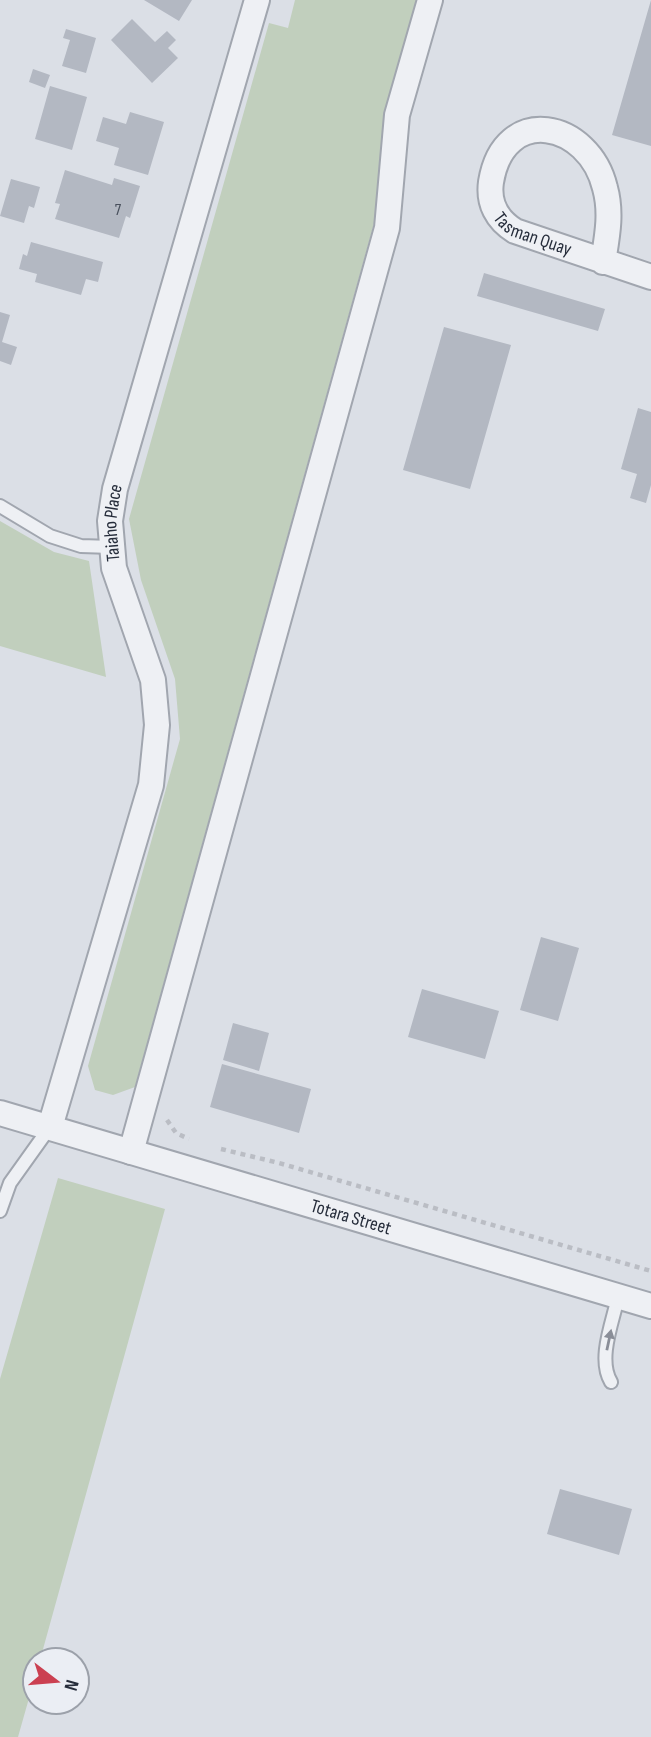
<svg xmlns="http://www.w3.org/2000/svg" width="651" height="1737" viewBox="0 0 651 1737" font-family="'Sofia Sans Condensed',sans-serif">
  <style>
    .green { fill: #c1cfbd }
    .building { fill: #b3b8c2 }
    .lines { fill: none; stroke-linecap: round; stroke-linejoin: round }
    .service-casing { stroke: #a1a6af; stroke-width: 16 }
    .minor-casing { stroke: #a1a6af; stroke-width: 28 }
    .path { stroke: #babdc4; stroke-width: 4.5; stroke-dasharray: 5 5; stroke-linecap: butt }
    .service { stroke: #eef0f4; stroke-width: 12 }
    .minor { stroke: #eef0f4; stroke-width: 24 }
    .oneway { fill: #8a8e98 }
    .labels { text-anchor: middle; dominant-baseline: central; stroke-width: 7; stroke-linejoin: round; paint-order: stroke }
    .number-label { font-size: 16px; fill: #49505d }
    .street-label { font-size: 19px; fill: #262d3b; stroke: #ebeef4 }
  </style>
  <rect width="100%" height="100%" fill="#dbdfe6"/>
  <!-- green -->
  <path class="green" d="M 295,0 L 422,0 L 378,209 L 135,1087 L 113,1095 L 95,1090 L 88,1066 L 180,739 L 175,679 L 141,580 L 129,519 L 269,23 L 288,28 Z
    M 0,521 L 54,552 L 89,561 L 106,677 L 0,646 Z
    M 58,1178 L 165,1209 L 40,1660 L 35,1660 L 35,1677 L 18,1737 L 0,1737 L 0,1379 Z"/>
  <!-- building -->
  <path class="building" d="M 144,0 L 192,0 L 179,21 Z
    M 651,0 L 651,146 L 612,135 Z
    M 132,19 L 155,42 L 167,31 L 176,40 L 168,48 L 178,58 L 152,83 L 111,40 Z
    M 66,29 L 96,38 L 86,73 L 62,66 L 70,40 L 63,38 Z
    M 33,69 L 50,75 L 45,88 L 29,82 Z
    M 50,86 L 87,97 L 72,150 L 35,139 Z
    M 130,112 L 164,122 L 148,175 L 114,165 L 119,148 L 96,141 L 103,117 L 126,124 Z
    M 65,170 L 112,185 L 114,178 L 140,186 L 130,218 L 126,216 L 119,238 L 55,219 L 60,204 L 55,203 Z
    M 11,179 L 40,187 L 34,208 L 29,206 L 24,223 L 0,216 Z
    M 31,242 L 103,262 L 98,282 L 86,279 L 81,295 L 35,282 L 37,274 L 19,269 L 23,254 L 27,256 Z
    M 484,273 L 605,309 L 598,331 L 477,296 Z
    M 0,312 L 10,315 L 2,342 L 17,347 L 11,365 L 0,361 Z
    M 444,327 L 511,345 L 470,489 L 403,470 Z
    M 638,408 L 651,412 L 651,485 L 646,503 L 630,498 L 637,474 L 621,469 Z
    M 541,937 L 579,948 L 558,1021 L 520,1010 Z
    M 422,989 L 499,1011 L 485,1059 L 408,1037 Z
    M 233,1023 L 269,1033 L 259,1071 L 223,1060 Z
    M 222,1064 L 311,1089 L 299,1133 L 210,1107 Z
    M 560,1489 L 632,1509 L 619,1555 L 547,1534 Z"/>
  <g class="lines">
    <!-- service casing -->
    <g class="service-casing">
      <path id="service" d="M 0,506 L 50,536 L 81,546 L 112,547
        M 0,1211 L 10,1183 L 50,1127
        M 611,1382 C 597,1359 613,1321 618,1297"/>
    </g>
    <!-- minor casing -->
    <g class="minor-casing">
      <g id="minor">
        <path id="s1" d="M 603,262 C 607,237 612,213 605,188 C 589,121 504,103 491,182 C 488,203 497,220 515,231 L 651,277"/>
        <path id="s2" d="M 0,1113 L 651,1306"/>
        <path id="s3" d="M 50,1127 L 151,785 L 157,725 L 153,680 L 114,568 L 110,521 L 115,489 L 257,0"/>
        <path d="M 131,1152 L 387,228 L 397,115 L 430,0"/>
      </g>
    </g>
    <!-- path -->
    <path class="path" d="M 167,1120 L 176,1133 L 189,1139
      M 221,1149 L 279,1163 L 651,1271"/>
    <!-- service -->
    <use href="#service" class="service"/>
    <!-- minor -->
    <use href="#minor" class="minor"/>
  </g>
  <!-- one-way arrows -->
  <defs><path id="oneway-solid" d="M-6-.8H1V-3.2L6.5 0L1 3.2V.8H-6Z" transform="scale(1.75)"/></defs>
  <use class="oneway" href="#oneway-solid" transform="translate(609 1340) rotate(-78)"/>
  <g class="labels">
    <!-- number labels -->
    <g class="number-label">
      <text x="118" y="210">7</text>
    </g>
    <!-- street labels -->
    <g class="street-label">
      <text stroke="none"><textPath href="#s1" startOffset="322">Tasman Quay</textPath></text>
      <text stroke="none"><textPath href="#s3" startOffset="626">Taiaho Place</textPath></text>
      <text stroke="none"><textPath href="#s2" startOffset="366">Totara Street</textPath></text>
    </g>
  </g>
  <!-- north arrow -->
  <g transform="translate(56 1681) rotate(106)"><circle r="33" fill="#ebeef4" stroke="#9ca1aa" stroke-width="2"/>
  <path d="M0-5L12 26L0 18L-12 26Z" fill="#cb4051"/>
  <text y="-10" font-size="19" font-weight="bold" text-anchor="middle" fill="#262d3b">N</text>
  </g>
</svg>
